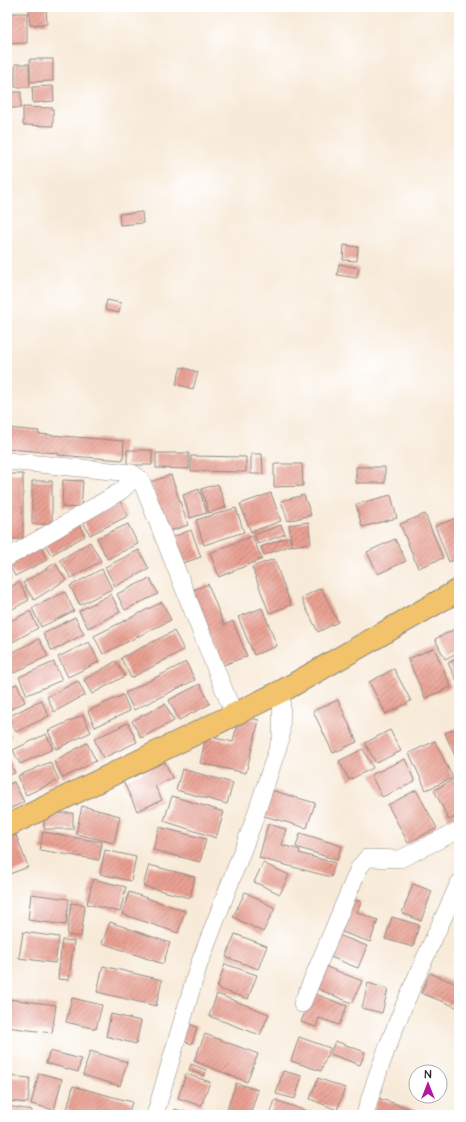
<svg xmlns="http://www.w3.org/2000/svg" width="466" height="1122" viewBox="0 0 466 1122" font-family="'Architects Daughter',sans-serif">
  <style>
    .building { fill: url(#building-hatch) }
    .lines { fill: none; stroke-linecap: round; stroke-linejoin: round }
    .minor-casing { stroke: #928a82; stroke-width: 18 }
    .major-casing { stroke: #928a82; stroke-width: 24 }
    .minor { stroke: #fff; stroke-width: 17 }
    .major { stroke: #f2c36a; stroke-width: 22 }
  </style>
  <defs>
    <pattern id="building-hatch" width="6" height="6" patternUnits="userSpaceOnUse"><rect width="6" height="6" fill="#e9a093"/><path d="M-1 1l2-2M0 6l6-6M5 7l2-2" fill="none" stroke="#bd8378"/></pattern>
  </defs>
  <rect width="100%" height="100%" fill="#fff"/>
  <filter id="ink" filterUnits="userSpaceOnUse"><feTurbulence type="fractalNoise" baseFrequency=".025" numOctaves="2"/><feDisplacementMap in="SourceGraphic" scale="8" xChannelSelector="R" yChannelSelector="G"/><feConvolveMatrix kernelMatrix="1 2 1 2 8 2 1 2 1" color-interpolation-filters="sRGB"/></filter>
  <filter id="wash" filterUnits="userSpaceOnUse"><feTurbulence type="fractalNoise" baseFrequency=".012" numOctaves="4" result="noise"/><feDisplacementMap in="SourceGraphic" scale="16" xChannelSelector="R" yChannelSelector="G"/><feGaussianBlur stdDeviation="0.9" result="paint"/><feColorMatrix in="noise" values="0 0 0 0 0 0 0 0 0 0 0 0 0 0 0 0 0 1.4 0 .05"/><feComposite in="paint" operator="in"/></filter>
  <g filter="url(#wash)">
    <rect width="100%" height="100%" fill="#f8ead8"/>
    <g id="blocks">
      <!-- building -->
      <path class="building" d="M 29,7 L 46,7 L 47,24 L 30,25 Z
        M 7,13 L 27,13 L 27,43 L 7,44 Z
        M 30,59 L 53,59 L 53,81 L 30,82 Z
        M 15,64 L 29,64 L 30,87 L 15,87 Z
        M 7,65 L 10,65 L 11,85 L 7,85 Z
        M 53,86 L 54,101 L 33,103 L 32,87 Z
        M 7,92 L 21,92 L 21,108 L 7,108 Z
        M 23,107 L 53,108 L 53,126 L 23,125 Z
        M 142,212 L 143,223 L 120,225 L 119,214 Z
        M 344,245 L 358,247 L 357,261 L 343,260 Z
        M 339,264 L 359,268 L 357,278 L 337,275 Z
        M 107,300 L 121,303 L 119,313 L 105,310 Z
        M 181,367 L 198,372 L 193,389 L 176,384 Z
        M 7,428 L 39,431 L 38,434 L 124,441 L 123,460 L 58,455 L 58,453 L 7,449 Z
        M 127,450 L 152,450 L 152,465 L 127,465 Z
        M 156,453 L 189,453 L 189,469 L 156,468 Z
        M 251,454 L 262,454 L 263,474 L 251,474 Z
        M 191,456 L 246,457 L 246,472 L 191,471 Z
        M 274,464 L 302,464 L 303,486 L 274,487 Z
        M 356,467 L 385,467 L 385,483 L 356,483 Z
        M 7,474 L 23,474 L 23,539 L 7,539 Z
        M 171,475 L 188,525 L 167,532 L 150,482 Z
        M 63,480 L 83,481 L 81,508 L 62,507 Z
        M 32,481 L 52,481 L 52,524 L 32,524 Z
        M 218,484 L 226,507 L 209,513 L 201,489 Z
        M 199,489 L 207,513 L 190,518 L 183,495 Z
        M 271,493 L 281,521 L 251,532 L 240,504 Z
        M 304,495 L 311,515 L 288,521 L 281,501 Z
        M 391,495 L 397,518 L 362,527 L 356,504 Z
        M 120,501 L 128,516 L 90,535 L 82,520 Z
        M 236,508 L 244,532 L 204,545 L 196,520 Z
        M 425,514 L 443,558 L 418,568 L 400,524 Z
        M 459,517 L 459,558 L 449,562 L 435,526 Z
        M 308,522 L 311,543 L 292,546 L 289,525 Z
        M 78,523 L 85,536 L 51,555 L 44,543 Z
        M 128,524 L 138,544 L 107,559 L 97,538 Z
        M 281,525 L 285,534 L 258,544 L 254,535 Z
        M 191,530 L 201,557 L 180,564 L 170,538 Z
        M 252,536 L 262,559 L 219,577 L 210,553 Z
        M 289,537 L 292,545 L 264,555 L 261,547 Z
        M 395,539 L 406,561 L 378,574 L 367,552 Z
        M 90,542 L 101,561 L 71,578 L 60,560 Z
        M 40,546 L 47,560 L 15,576 L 8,563 Z
        M 139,550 L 149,569 L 115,586 L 105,567 Z
        M 274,559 L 291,605 L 269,613 L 252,567 Z
        M 55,563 L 66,580 L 34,600 L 23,583 Z
        M 102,569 L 112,589 L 80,605 L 70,586 Z
        M 7,571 L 11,578 L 7,580 Z
        M 150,578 L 158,594 L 125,610 L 117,594 Z
        M 19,582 L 29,600 L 7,612 L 7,589 Z
        M 208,584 L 224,625 L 233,621 L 247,656 L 221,666 L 191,591 Z
        M 321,588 L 338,622 L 318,632 L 301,598 Z
        M 65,592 L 74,611 L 41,627 L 32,608 Z
        M 111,594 L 120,612 L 88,628 L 79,611 Z
        M 162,602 L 171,620 L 103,654 L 94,636 Z
        M 262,608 L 277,646 L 254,655 L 238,617 Z
        M 30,611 L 38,628 L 7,645 L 7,623 Z
        M 75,617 L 84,634 L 52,651 L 43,634 Z
        M 459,627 L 459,652 L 445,659 L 435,639 Z
        M 174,631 L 184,650 L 131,678 L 121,658 Z
        M 39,639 L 48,656 L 14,673 L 7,659 L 7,655 Z
        M 89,642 L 99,662 L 68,677 L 58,657 Z
        M 434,648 L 451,687 L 425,698 L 408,659 Z
        M 459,658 L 459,685 L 448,663 Z
        M 116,661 L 125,676 L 92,694 L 84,680 Z
        M 54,662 L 62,680 L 27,695 L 19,677 Z
        M 186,662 L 195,680 L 134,710 L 125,693 Z
        M 394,669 L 411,701 L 386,714 L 369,682 Z
        M 78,681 L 85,695 L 54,712 L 47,697 Z
        M 17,684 L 25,702 L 7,711 L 7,688 Z
        M 200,684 L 210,704 L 179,720 L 169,700 Z
        M 123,695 L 130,711 L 95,727 L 88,711 Z
        M 41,700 L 49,716 L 16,732 L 8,717 Z
        M 338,700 L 357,742 L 333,753 L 313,711 Z
        M 165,704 L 174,721 L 141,738 L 132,721 Z
        M 83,715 L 91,732 L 56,749 L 48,731 Z
        M 239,716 L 259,720 L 246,773 L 200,763 L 206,736 L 233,742 Z
        M 128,723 L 137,742 L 103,758 L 94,739 Z
        M 459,727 L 459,763 L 458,763 L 445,733 Z
        M 7,729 L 11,737 L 7,739 Z
        M 390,730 L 401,751 L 376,763 L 365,743 Z
        M 46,734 L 53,749 L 20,764 L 13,750 Z
        M 435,741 L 453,778 L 426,790 L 409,753 Z
        M 87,743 L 96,761 L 63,778 L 54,761 Z
        M 363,749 L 373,768 L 349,780 L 339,761 Z
        M 7,755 L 15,773 L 7,776 Z
        M 405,759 L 415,782 L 382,797 L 371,775 Z
        M 50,762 L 59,780 L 26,795 L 18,776 Z
        M 165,762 L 172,778 L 155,786 L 162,800 L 137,811 L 123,781 Z
        M 182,769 L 233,783 L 227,804 L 176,790 Z
        M 455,779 L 459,786 L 459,815 L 449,820 L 434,790 Z
        M 14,782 L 24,802 L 7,810 L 7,785 Z
        M 271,790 L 315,803 L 307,828 L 264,816 Z
        M 416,790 L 437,828 L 408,843 L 388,805 Z
        M 172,796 L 224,812 L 216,838 L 164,821 Z
        M 82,806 L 120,816 L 114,843 L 76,834 Z
        M 44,813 L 73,813 L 73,829 L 44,829 Z
        M 268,824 L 286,829 L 282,845 L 300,850 L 299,853 L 335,863 L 331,877 L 259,858 Z
        M 159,827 L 206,839 L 200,862 L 153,850 Z
        M 43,832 L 102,842 L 99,860 L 40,850 Z
        M 300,833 L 342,846 L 337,860 L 296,847 Z
        M 16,835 L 28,867 L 7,875 L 7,839 Z
        M 105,850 L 136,857 L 131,881 L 100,874 Z
        M 263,863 L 289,875 L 280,894 L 254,882 Z
        M 149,865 L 195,877 L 190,898 L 143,886 Z
        M 93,879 L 126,887 L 120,912 L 87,904 Z
        M 413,884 L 432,891 L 421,921 L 402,913 Z
        M 129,892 L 185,911 L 178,933 L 122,914 Z
        M 245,892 L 275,908 L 263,932 L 233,917 Z
        M 31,894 L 69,899 L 66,925 L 28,920 Z
        M 349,897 L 361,902 L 357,912 L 378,920 L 370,942 L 336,930 Z
        M 71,903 L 85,905 L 81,937 L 67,935 Z
        M 392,917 L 419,925 L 413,947 L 385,939 Z
        M 110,922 L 170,943 L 163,964 L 102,943 Z
        M 23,932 L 59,937 L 55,963 L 19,958 Z
        M 235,934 L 267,946 L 258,969 L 226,957 Z
        M 336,934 L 367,946 L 358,968 L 328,956 Z
        M 62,940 L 74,941 L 69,980 L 58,979 Z
        M 225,964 L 257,975 L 248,999 L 217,988 Z
        M 322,965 L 362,981 L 352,1003 L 313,987 Z
        M 103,966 L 162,980 L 156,1006 L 97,992 Z
        M 430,973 L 459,985 L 459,1008 L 421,993 Z
        M 368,983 L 388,989 L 382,1013 L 362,1008 Z
        M 313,993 L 347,1006 L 339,1025 L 319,1018 L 316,1027 L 301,1022 Z
        M 217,994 L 269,1014 L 260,1035 L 209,1016 Z
        M 72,998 L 102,1005 L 96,1029 L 66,1022 Z
        M 8,999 L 56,1005 L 52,1033 L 7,1027 Z
        M 111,1014 L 141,1021 L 136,1044 L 106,1036 Z
        M 186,1023 L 197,1027 L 192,1044 L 181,1040 Z
        M 205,1034 L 258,1054 L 247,1082 L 194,1061 Z
        M 299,1037 L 330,1048 L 321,1071 L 291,1061 Z
        M 335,1041 L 365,1052 L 360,1065 L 330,1054 Z
        M 50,1051 L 81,1059 L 78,1072 L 46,1063 Z
        M 90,1051 L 127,1062 L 120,1086 L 83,1075 Z
        M 191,1064 L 206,1070 L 204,1076 L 189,1070 Z
        M 283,1071 L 302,1076 L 295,1099 L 276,1094 Z
        M 39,1073 L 62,1079 L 54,1110 L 31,1104 Z
        M 186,1074 L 210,1082 L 201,1106 L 178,1098 Z
        M 7,1076 L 30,1078 L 28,1103 L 7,1101 Z
        M 318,1078 L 345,1088 L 337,1110 L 310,1099 Z
        M 236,1083 L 258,1090 L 250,1115 L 234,1115 L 226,1113 Z
        M 73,1086 L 132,1102 L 128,1115 L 85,1115 L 67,1110 Z
        M 378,1098 L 429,1115 L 372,1115 Z
        M 275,1100 L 318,1115 L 270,1115 Z
        M 7,1106 L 32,1110 L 31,1115 L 7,1115 Z
        M 175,1109 L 195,1115 L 174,1115 Z"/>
    </g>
  </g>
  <g filter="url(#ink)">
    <use href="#blocks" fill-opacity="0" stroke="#928a82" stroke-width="1"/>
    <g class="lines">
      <!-- minor casing -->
      <g class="minor-casing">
        <path id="minor" d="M 7,461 L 132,473 L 141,480 L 234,715
          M 7,558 L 121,491 L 137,476
          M 302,1004 L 359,868 L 367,858 L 400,859 L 459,830
          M 155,1115 L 198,967 L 253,823 L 281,738 L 282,691
          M 365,1115 C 387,1035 425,959 459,883"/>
      </g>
      <!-- major casing -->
      <g class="major-casing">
        <path id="major" d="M 7,826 L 282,691 L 459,590"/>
      </g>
      <!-- minor -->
      <use href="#minor" class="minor"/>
      <!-- major -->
      <use href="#major" class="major"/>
    </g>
  </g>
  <!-- margin -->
  <rect width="466" height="1122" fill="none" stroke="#fff" stroke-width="24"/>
  <!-- north arrow -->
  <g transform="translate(428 1084)"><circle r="19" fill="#ffffff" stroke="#aaaaaa"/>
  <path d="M0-3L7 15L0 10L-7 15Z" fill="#b5179e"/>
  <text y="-6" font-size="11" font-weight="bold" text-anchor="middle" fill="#2b2b2b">N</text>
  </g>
</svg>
